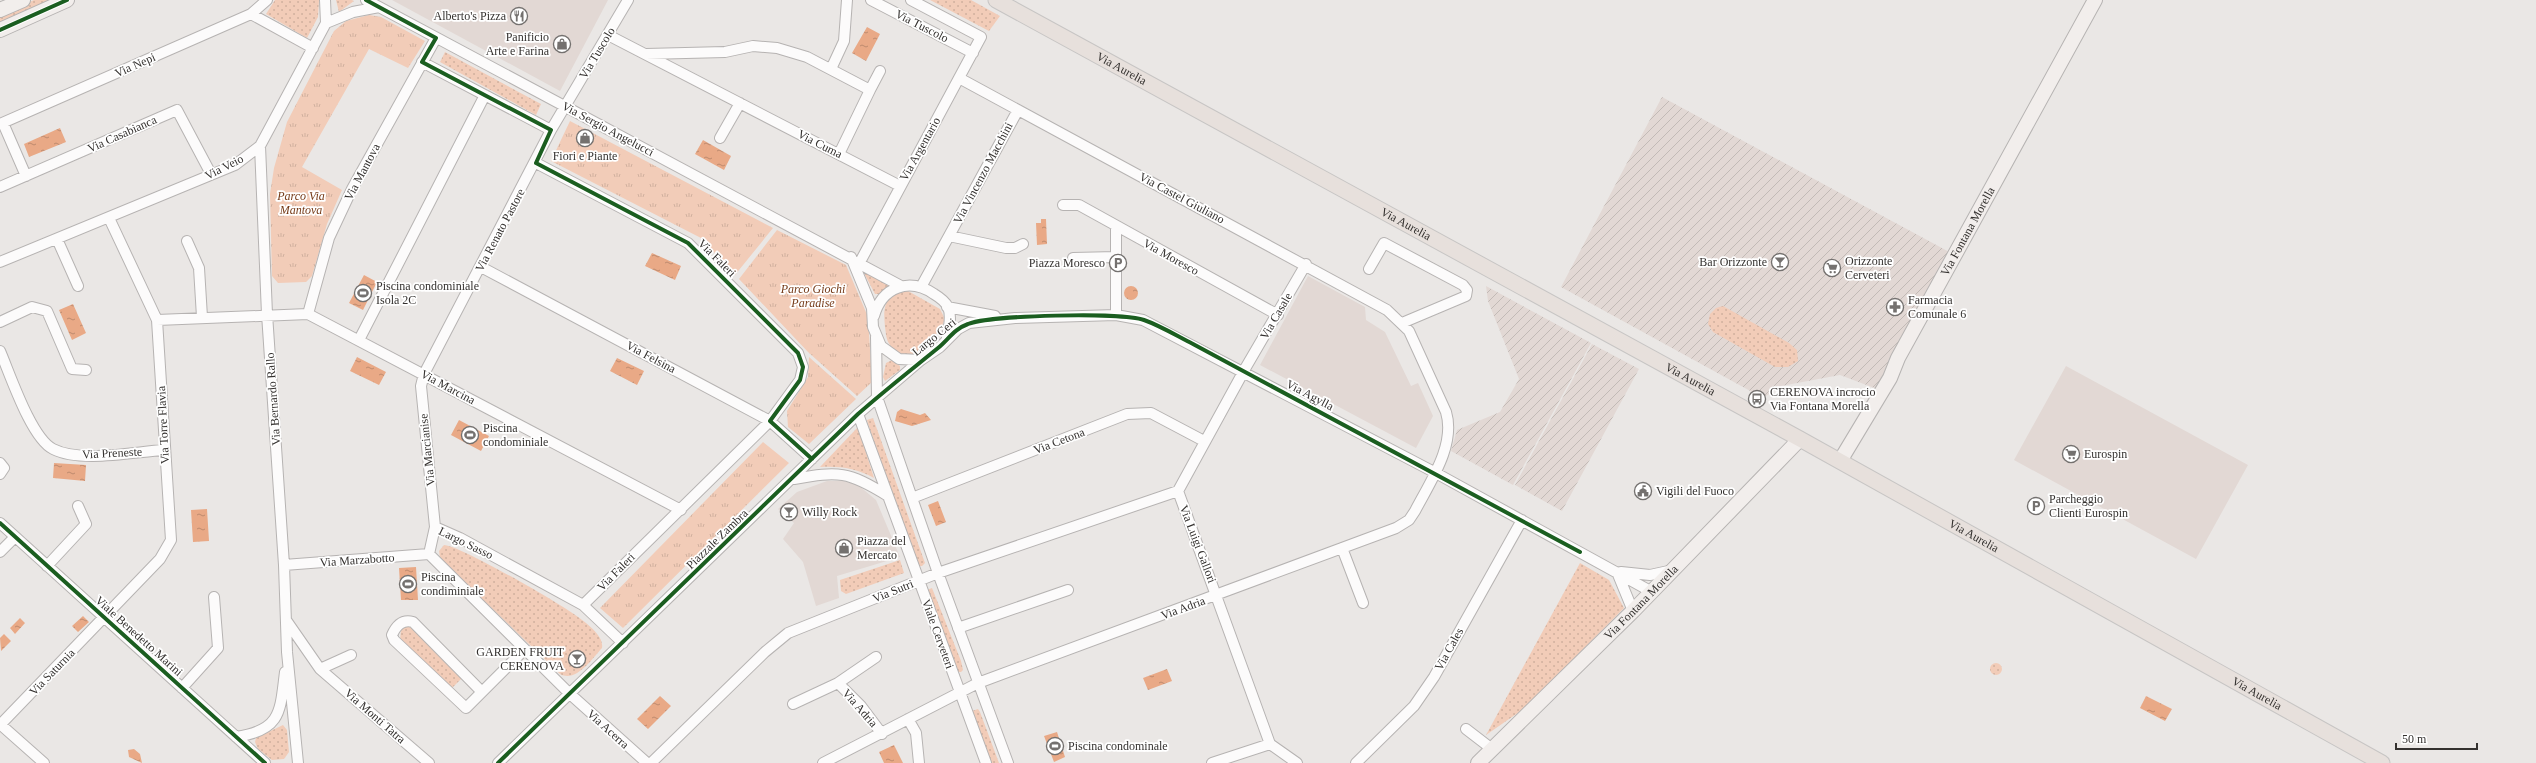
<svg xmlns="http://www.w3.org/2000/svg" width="2536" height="763" viewBox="0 0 2536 763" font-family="'Times New Roman',serif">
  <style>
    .built { fill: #e2d8d4 }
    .industrial { fill: url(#industrial-furrows) }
    .grass { fill: url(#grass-dots) }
    .park { fill: url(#park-tufts) }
    .water { fill: url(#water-ripples) }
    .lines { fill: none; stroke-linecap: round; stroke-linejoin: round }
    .street-casing { stroke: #b6b3b2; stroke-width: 12 }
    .secondary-casing { stroke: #b6b3b2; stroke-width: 16 }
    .primary-casing { stroke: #c7c5c4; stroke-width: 17 }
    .street { stroke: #fcfbfb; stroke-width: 10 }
    .secondary { stroke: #f2eeec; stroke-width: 14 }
    .primary { stroke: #e7e0dc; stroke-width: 15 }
    .cycleway-casing { stroke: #fff; stroke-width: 6 }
    .cycleway { stroke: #1b5e20; stroke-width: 4 }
    .labels { text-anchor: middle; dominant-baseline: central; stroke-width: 3.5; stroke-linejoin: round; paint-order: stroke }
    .poi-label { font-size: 12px; fill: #34312f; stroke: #fff; text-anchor: start }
    .street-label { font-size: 12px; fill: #34312f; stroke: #fff }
    .park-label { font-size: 12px; font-style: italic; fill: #763b18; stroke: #fff }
  </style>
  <defs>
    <pattern id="industrial-furrows" width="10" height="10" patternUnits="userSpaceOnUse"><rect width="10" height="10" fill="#e2d8d4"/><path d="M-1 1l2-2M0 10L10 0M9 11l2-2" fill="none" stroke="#c2bab6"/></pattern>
    <pattern id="grass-dots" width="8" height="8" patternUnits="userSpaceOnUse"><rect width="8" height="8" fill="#f2ccb8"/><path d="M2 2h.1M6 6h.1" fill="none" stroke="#d0b09e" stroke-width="1.8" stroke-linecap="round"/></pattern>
    <pattern id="park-tufts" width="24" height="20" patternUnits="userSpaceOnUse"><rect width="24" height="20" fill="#f2ccb8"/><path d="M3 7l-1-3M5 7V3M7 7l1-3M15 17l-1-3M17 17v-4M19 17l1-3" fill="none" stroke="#d0b09e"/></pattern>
    <pattern id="water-ripples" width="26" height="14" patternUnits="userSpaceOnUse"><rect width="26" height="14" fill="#e9a986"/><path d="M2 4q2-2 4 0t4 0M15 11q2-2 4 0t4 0" fill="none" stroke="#be8a6e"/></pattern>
  </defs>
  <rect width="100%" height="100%" fill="#eae7e5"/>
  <!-- built -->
  <path class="built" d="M 392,0 L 608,0 L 560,91 Z
    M 1308,276 L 1365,307 L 1366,320 L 1385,332 L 1411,386 L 1418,383 L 1433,416 L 1416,448 L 1260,365 Z
    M 2066,366 L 2248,465 L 2196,559 L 2014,460 Z
    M 827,481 L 844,481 L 858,485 L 876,500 L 900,557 L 837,576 L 839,598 L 816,606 L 803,562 L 783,539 L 794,523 L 778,509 L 797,492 Z"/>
  <!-- industrial -->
  <path class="industrial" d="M 1662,97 L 1953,254 L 1877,389 L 1840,375 L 1781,386 L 1763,398 L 1561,287 Z
    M 1486,286 L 1591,343 L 1513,485 L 1451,451 L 1457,430 L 1500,412 L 1519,379 L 1488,301 Z
    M 1592,344 L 1639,369 L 1562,511 L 1515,485 Z"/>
  <!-- grass -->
  <path class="grass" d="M 34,0 L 58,0 L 0,25 L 0,15 Z
    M 275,0 L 319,0 L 318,17 L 307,38 L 266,14 Z
    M 336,0 L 352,0 L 354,1 L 339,12 Z
    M 930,0 L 971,0 L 1000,16 L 989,31 Z
    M 445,52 L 541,104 L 536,115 L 440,62 Z
    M 865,271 L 890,284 L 890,286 L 879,294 L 875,294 L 865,275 Z
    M 908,291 L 940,309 L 945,319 L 940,330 L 929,341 L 926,339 L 920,345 L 922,348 L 911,357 C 902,355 895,353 890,345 C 886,340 886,333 885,327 C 883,307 884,294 908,291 Z
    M 1723,306 L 1789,343 L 1797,350 L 1798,361 L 1788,367 L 1775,367 L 1713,332 L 1708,324 L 1710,314 L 1716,308 Z
    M 892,360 L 900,366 L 900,370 L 885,381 L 883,377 L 886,363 Z
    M 873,418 L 925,563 L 922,566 L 918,566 L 868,424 L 867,420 Z
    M 858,427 L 874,478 C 856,468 840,466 820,467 Z
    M 444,545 C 459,545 567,607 582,620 C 590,626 604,637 602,648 C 592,659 576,683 560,674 L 440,558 L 439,551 Z
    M 900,560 L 904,573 L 846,594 L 841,591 L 840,580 Z
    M 1580,563 L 1609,580 L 1624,608 L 1525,708 L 1486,735 Z
    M 932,588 L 961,661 L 963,670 L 961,672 L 957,672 L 927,590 Z
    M 405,627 L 412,627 L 462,678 L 452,688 L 400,640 L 401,629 Z
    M1990 669a6 6 0 1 1 12 0a6 6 0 1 1-12 0Z
    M 978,709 L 980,712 L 999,763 L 989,763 L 972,711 Z
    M 283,725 L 287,730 L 289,752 L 284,759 L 272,760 L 258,749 L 255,742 L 256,738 Z"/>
  <!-- park -->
  <path class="park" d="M 369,15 L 381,17 L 425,41 L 408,68 L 369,49 L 302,167 L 342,190 L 327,224 L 312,276 L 306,282 L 278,283 L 272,276 L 270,194 L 274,168 L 287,122 L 334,31 L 346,21 Z
    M 570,121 L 773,228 L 735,275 L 701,238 L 551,161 Z
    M 777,230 L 846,265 L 868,317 L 872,382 L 857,396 L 808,352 L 739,279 Z
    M 809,357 L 856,399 L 809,444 L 788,427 L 787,411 L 808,377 Z
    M 763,442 L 789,463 L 623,628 L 600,608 Z"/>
  <!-- water -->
  <path class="water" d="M 867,27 L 880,34 L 866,61 L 852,53 Z
    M 60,128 L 66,142 L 29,157 L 24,144 Z
    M 703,140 L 731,156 L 724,170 L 695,154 Z
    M 1041,219 L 1046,219 L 1047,244 L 1037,245 L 1036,223 L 1041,223 Z
    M 652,253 L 681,266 L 675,280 L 645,266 Z
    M 364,275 L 377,282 L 363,310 L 349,303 Z
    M1124 293a7 7 0 1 1 14 0a7 7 0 1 1-14 0Z
    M 73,304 L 86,333 L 72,340 L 59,310 Z
    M 357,357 L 386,372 L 379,385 L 350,371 Z
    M 617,358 L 644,371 L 637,385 L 610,371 Z
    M 901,409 L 920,415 L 925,413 L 931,420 L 912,426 L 895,421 L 897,412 Z
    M 459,420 L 489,436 L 481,451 L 451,435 Z
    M 54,463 L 86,465 L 85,481 L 53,478 Z
    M 938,501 L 946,522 L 936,526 L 928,505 Z
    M 207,509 L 209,541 L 193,542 L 191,510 Z
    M 416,567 L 418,600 L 401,600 L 399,568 Z
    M 83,616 L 89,622 L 78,632 L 72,626 Z
    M 20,618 L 25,623 L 15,634 L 10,628 Z
    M 4,634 L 11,641 L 1,651 L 0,638 Z
    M 1167,669 L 1172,681 L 1148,690 L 1143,678 Z
    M 660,696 L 671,706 L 648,729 L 637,719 Z
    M 2146,696 L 2172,709 L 2165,721 L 2140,708 Z
    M 1057,732 L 1065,757 L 1054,762 L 1044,736 Z
    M 894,745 L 903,763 L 884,763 L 879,752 Z
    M 134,749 L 140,754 L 142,763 L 129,757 L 128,750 Z"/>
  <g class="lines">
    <!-- street casing -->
    <g class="street-casing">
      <path id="street" d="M 366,0 L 901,286
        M 871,0 L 973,53
        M 251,14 L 313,48
        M 326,23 L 353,12 L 379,7
        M 608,35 L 900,186
        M 646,54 L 725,52 L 753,46 L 777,48 L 807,57 L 870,90 L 839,154
        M 422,62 L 551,130
        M 831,69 L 844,41 L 847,0
        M 870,90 L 880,71
        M 3,123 L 26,176
        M 0,124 L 251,14 L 267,0
        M 720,138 L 740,103
        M 260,146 L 267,314 L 284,565 L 287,652 L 298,763
        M 536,163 L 688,243 L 798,353 L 803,367 L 800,380 L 770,421 L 583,605
        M 0,187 L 177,110 L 211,174
        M 1063,205 L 1079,205 L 1278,315
        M 1116,227 L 1116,315
        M 949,236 L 1006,248 L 1015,248 L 1023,244
        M 57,239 L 78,286
        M 187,241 L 199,268 L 202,317
        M 851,257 L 872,308 L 873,327 L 881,346 L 899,359 L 921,360
        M 1073,258 L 1116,257
        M 0,262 L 235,165 L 260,146 L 326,23 L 325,0
        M 860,262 L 981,37 L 911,0
        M 481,267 L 770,421 L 812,459
        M 1369,269 L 1384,243 L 1463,285 L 1467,290 L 1466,296 L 1402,323
        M 921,287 L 1018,110
        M 947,307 L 995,316
        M 308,314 L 329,238 L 352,189 L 436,38
        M 874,316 C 882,287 909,277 934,294 C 939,297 945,301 948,307 C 952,316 949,328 947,338
        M 157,320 L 308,314 L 681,510
        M 0,322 L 32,307 L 47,311 L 72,369 L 86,370
        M 876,337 L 877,397 L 938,573 L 1008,763
        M 359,340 L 485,95
        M 0,351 C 10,374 31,438 53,449 C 80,463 133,452 164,450
        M 858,414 L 986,763
        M 0,463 L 4,468 L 0,474
        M 794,479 C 839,471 848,471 888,496
        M 912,498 L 1127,414 L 1151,413 L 1204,441
        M 0,523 L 265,763
        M 435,527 L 421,386 L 424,374 L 551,130 L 628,0
        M 1342,548 L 1363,603
        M 0,552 L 15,537
        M 284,565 L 429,554
        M 47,566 L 86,524 L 78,506
        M 1617,572 L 1633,611
        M 1621,572 L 1650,575 L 1673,570
        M 286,620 L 320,669 L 429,763
        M 958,628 L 1068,590
        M 623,643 L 583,605 L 460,538 L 435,527 L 429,554 L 570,694 L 647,763
        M 876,657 L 838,683 L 861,706 L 882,734
        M 320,669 L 351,655
        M 182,688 L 218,648 L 214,597
        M 482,692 L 413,622 C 402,619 396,626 392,635 L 394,640 L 466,708 L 524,650
        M 793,704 L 838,683
        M 908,719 L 916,733 L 919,763
        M 0,724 L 44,763
        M 0,725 L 160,559 L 171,540 L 157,320 L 109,218
        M 1466,729 L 1492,749
        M 236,737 C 282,730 280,711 285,672
        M 498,763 L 858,414 L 921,360 L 940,347 L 958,329 L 969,323 L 1015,318 L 1116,315 L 1143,320 L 1434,472 L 1652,592
        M 651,763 L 765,652 L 788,633 L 938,573 L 1178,491
        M 823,763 L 978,683 L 1396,528 L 1409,520 L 1415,511 C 1430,482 1456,445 1446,412 L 1409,331 L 1387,310 L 959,78
        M 1212,763 L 1270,744
        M 1297,763 L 1270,744 L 1178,491 L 1246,367 L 1306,264
        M 1356,763 L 1414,706 L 1434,677 L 1522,520"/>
    </g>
    <!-- secondary casing -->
    <g class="secondary-casing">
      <g id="secondary">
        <path d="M 0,10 L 23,0"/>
        <path d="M 0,30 L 67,0"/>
        <path id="s1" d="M 1840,461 L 1890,378 L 1898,358 L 2095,0"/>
        <path id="s2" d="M 1478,763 L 1633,611 L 1800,439"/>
      </g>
    </g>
    <!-- primary casing -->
    <g class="primary-casing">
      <g id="primary">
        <path id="s3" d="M 996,0 L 1800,439 L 2382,763"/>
      </g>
    </g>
    <!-- street -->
    <use href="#street" class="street"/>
    <!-- secondary -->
    <use href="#secondary" class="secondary"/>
    <!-- primary -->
    <use href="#primary" class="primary"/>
    <!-- cycleway casing -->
    <g class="cycleway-casing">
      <path id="cycleway" d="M 366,0 L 436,38 L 422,62 L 551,130 L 536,163 L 688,243 L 798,353 L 803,367 L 800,380 L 770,421 L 812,459
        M 0,30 L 67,0
        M 0,523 L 265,763
        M 498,763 L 858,414 C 884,391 911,370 938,348 C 948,340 954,329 968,324 C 990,315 1121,312 1144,320 C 1161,326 1177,336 1193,344 L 1580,552"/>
    </g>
    <!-- cycleway -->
    <use href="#cycleway" class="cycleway"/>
  </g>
  <!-- icons -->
  <defs>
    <g id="restaurant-ring" transform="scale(0.9)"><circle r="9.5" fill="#fff" stroke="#74716f" stroke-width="1.5"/><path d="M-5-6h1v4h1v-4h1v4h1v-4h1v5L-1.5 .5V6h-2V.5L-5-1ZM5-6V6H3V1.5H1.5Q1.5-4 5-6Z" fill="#74716f"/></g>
    <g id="shop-ring" transform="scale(0.9)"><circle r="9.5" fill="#fff" stroke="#74716f" stroke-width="1.5"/><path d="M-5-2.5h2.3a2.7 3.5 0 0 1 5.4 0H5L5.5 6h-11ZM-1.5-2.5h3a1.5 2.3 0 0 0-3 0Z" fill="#74716f"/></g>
    <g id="bar-ring" transform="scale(0.9)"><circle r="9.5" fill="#fff" stroke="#74716f" stroke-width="1.5"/><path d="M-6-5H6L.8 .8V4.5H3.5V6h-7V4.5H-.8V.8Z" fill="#74716f"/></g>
    <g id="parking-ring" transform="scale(0.9)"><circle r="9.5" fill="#fff" stroke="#74716f" stroke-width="1.5"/><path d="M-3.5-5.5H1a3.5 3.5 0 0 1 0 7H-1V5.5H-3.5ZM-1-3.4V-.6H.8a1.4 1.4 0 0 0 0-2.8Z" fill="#74716f"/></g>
    <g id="supermarket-ring" transform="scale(0.9)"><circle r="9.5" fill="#fff" stroke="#74716f" stroke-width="1.5"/><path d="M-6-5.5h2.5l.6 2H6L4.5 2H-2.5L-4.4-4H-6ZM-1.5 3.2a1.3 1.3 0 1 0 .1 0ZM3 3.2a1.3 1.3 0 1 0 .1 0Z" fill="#74716f"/></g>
    <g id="stadium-ring" transform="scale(0.9)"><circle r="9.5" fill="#fff" stroke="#74716f" stroke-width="1.5"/><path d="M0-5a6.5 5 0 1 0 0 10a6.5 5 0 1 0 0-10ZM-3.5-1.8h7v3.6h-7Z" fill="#74716f"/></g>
    <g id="pharmacy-ring" transform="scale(0.9)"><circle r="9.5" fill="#fff" stroke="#74716f" stroke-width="1.5"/><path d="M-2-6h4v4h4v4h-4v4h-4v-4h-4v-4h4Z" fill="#74716f"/></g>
    <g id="bus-ring" transform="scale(0.9)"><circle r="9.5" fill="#fff" stroke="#74716f" stroke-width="1.5"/><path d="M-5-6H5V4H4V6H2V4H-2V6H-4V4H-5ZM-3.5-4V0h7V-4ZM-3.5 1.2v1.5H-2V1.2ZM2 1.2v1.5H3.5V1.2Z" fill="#74716f"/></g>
    <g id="civic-ring" transform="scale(0.9)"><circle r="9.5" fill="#fff" stroke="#74716f" stroke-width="1.5"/><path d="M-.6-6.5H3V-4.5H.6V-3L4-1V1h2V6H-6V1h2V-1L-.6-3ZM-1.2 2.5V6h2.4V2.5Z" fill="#74716f"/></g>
  </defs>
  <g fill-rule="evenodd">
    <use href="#restaurant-ring" x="519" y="16"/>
    <use href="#shop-ring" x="562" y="44"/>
    <use href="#shop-ring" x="585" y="138"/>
    <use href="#bar-ring" x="1780" y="262"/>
    <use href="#parking-ring" x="1118" y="263"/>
    <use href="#supermarket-ring" x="1832" y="268"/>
    <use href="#stadium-ring" x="363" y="293"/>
    <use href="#pharmacy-ring" x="1895" y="307"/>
    <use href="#bus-ring" x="1757" y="399"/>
    <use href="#stadium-ring" x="470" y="435"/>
    <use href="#supermarket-ring" x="2071" y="454"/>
    <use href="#civic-ring" x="1643" y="491"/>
    <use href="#parking-ring" x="2036" y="506"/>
    <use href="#bar-ring" x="789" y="512"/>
    <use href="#shop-ring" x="844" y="548"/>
    <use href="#stadium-ring" x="408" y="584"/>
    <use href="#bar-ring" x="577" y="659"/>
    <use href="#stadium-ring" x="1055" y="746"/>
  </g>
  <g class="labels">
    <!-- poi labels -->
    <g class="poi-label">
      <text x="506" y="16" text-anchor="end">Alberto's Pizza</text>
      <text x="549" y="37" text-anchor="end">Panificio<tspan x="549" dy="14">Arte e Farina</tspan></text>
      <text x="585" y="156" text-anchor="middle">Fiori e Piante</text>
      <text x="1845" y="261">Orizzonte<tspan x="1845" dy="14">Cerveteri</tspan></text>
      <text x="1767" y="262" text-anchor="end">Bar Orizzonte</text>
      <text x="1105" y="263" text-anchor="end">Piazza Moresco</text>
      <text x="376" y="286">Piscina condominiale<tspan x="376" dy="14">Isola 2C</tspan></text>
      <text x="1908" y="300">Farmacia<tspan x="1908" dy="14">Comunale 6</tspan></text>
      <text x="1770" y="392">CERENOVA incrocio<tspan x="1770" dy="14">Via Fontana Morella</tspan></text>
      <text x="483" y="428">Piscina<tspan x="483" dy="14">condominiale</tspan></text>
      <text x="2084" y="454">Eurospin</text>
      <text x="1656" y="491">Vigili del Fuoco</text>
      <text x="2049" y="499">Parcheggio<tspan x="2049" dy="14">Clienti Eurospin</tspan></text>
      <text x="802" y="512">Willy Rock</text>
      <text x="857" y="541">Piazza del<tspan x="857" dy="14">Mercato</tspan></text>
      <text x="421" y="577">Piscina<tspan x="421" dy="14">condiminiale</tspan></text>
      <text x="564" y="652" text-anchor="end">GARDEN FRUIT<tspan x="564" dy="14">CERENOVA</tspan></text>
      <text x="1068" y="746">Piscina condominale</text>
    </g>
    <!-- street labels -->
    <g class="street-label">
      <text transform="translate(922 26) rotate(27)">Via Tuscolo</text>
      <text transform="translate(597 53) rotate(-59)">Via Tuscolo</text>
      <text transform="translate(135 65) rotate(-24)">Via Nepi</text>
      <text stroke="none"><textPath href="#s3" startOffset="143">Via Aurelia</textPath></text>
      <text transform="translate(608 129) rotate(28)">Via Sergio Angelucci</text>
      <text transform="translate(122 134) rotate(-24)">Via Casabianca</text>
      <text transform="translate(820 144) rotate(27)">Via Cuma</text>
      <text transform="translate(920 149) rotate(-61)">Via Argentario</text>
      <text transform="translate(224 167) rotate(-27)">Via Veio</text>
      <text transform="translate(362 172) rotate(-62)">Via Mantova</text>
      <text transform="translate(983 173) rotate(-62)">Via Vincenzo Macchini</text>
      <text transform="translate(1182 198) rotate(28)">Via Castel Giuliano</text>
      <text stroke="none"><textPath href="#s3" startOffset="467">Via Aurelia</textPath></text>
      <text transform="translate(500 230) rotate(-62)">Via Renato Pastore</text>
      <text stroke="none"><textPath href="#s1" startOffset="263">Via Fontana Morella</textPath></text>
      <text transform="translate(1171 257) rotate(29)">Via Moresco</text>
      <text transform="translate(717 258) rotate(45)">Via Faleri</text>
      <text transform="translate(1276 316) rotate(-60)">Via Casale</text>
      <text transform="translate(934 337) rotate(-39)">Largo Ceri</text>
      <text transform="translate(651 357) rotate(28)">Via Felsina</text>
      <text stroke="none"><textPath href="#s3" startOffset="791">Via Aurelia</textPath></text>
      <text transform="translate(448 387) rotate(28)">Via Marcina</text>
      <text transform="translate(1310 395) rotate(28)">Via Agylla</text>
      <text transform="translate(273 399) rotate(-94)">Via Bernardo Rallo</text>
      <text transform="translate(163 425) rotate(-93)">Via Torre Flavia</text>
      <text transform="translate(1059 441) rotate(-21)">Via Cetona</text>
      <text transform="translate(427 450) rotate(-96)">Via Marcianise</text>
      <text transform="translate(112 453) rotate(-3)">Via Preneste</text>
      <text stroke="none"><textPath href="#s3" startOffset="1115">Via Aurelia</textPath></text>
      <text transform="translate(717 539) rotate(-44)">Piazzale Zambra</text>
      <text transform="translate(466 543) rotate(26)">Largo Sasso</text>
      <text transform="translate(1198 544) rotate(69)">Via Luigi Gallori</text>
      <text transform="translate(357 560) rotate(-4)">Via Marzabotto</text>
      <text transform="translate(616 572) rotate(-45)">Via Faleri</text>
      <text transform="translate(893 591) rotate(-22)">Via Sutri</text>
      <text stroke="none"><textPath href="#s2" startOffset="229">Via Fontana Morella</textPath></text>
      <text transform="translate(1183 608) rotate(-20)">Via Adria</text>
      <text transform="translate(938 634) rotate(70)">Viale Cerveteri</text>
      <text transform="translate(139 636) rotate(42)">Viale Benedetto Marini</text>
      <text transform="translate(1449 649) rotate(-61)">Via Cales</text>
      <text transform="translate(52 672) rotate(-46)">Via Saturnia</text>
      <text stroke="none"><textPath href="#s3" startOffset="1439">Via Aurelia</textPath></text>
      <text transform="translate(860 708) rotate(49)">Via Adria</text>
      <text transform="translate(375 716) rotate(41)">Via Monti Tatra</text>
      <text transform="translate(608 729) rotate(42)">Via Acerra</text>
    </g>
    <!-- park labels -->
    <g class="park-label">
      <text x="301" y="196">Parco Via<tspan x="301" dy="14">Mantova</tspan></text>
      <text x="813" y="289">Parco Giochi<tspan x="813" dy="14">Paradise</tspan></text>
    </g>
  </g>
  <!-- scale -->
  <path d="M2396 743v6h81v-6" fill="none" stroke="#34312f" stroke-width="2"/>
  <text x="2402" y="743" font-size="12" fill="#34312f" stroke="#ffffff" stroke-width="3" paint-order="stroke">50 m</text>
</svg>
